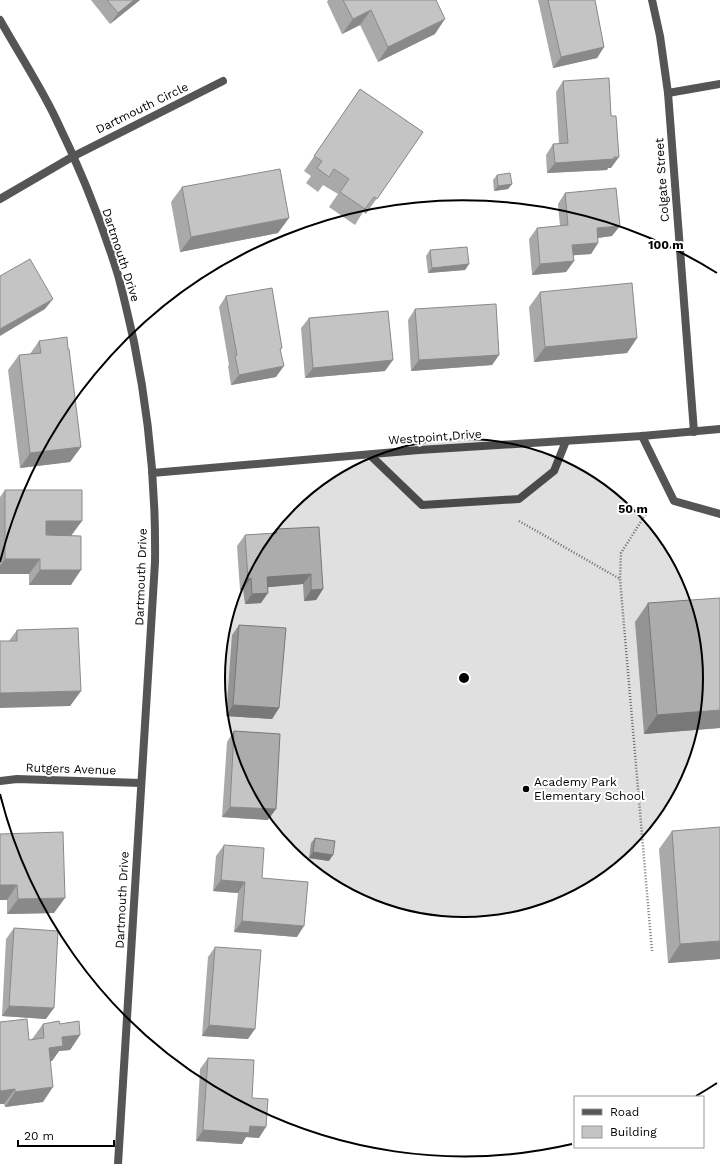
<svg xmlns="http://www.w3.org/2000/svg" width="720" height="1164" viewBox="0 0 720 1164" font-family="'Work Sans',sans-serif">
  <style>
    .lines { fill: none; stroke-linecap: round; stroke-linejoin: round }
    .path { stroke: #777; stroke-width: 2.5; stroke-dasharray: 1 2; stroke-linecap: butt }
    .service { stroke: #555; stroke-width: 8 }
    .minor { stroke: #555; stroke-width: 8 }
    .wall { fill: #a9a9a9 }
    .shaded-wall { fill: #898989 }
    .building { fill: #c4c4c4; stroke: #898989 }
    .ring { fill: none; stroke: #000; stroke-width: 2 }
    .poi-dot { fill: #000; stroke: #fff; stroke-width: 1.5 }
    .labels { text-anchor: middle; dominant-baseline: central; stroke-width: 4; stroke-linejoin: round; paint-order: stroke }
    .street-label { font-size: 12px; fill: #000; stroke: #fff }
    .poi-label { font-size: 12px; fill: #000; stroke: #fff; text-anchor: start }
    .centre { fill: #000; stroke: #fff; stroke-width: 2 }
    .ring-label { font-size: 12px; text-anchor: middle; font-weight: bold; fill: #000; stroke: #fff; stroke-width: 4; stroke-linejoin: round; paint-order: stroke }
  </style>
  <rect width="100%" height="100%" fill="#fff"/>
  <g class="lines">
    <!-- path -->
    <path class="path" d="M 647,512 L 621,553 L 620,579 L 652,951
      M 519,521 L 620,579"/>
    <!-- service -->
    <path class="service" d="M 668,93 L 720,84
      M 642,436 L 674,501 L 720,514
      M 370,455 L 422,505 L 519,499 L 554,471 L 566,441"/>
    <!-- minor -->
    <path class="minor" d="M 652,0 L 660,36 L 668,93 L 694,432
      M 0,20 C 18,52 39,84 55,117 C 79,166 102,223 118,275 C 124,297 129,320 134,342 C 149,415 156,488 155,562 L 118,1164
      M 0,199 L 72,157 L 223,81
      M 152,473 L 419,450 L 642,436 L 720,429
      M 0,781 L 17,779 L 141,783"/>
  </g>
  <!-- wall -->
  <path class="wall" d="M 91,0 L 140,0 L 110,24 Z
    M 328,0 L 436,0 L 435,34 L 378,62 L 360,25 L 342,34 L 327,2 Z
    M 538,0 L 595,0 L 604,47 L 597,58 L 553,68 Z
    M 563,81 L 611,168 L 608,168 L 607,170 L 547,173 L 546,155 L 553,144 L 559,144 L 556,92 Z
    M 360,89 L 423,132 L 366,214 L 363,212 L 355,225 L 329,207 L 338,194 L 323,185 L 318,192 L 306,183 L 311,176 L 304,171 Z
    M 497,175 L 512,184 L 508,189 L 494,191 L 493,180 Z
    M 182,187 L 278,233 L 180,252 L 171,202 Z
    M 565,193 L 612,236 L 598,238 L 598,243 L 591,254 L 573,255 L 574,261 L 566,272 L 532,275 L 529,239 L 537,228 L 560,226 L 558,204 Z
    M 430,250 L 469,264 L 465,270 L 428,273 L 426,256 Z
    M 540,292 L 637,338 L 627,353 L 534,362 L 529,307 Z
    M 226,296 L 281,350 L 276,377 L 231,385 L 228,366 L 229,365 L 219,307 Z
    M 415,309 L 499,355 L 492,365 L 411,371 L 408,320 Z
    M 309,318 L 385,371 L 305,378 L 301,328 Z
    M 39,341 L 81,447 L 70,462 L 20,468 L 8,370 L 19,355 L 30,354 Z
    M 5,490 L 71,536 L 71,585 L 29,585 L 29,574 L 0,574 L 0,497 Z
    M 276,529 L 323,589 L 316,600 L 304,601 L 303,584 L 268,587 L 261,603 L 245,604 L 243,589 L 240,590 L 237,546 L 245,535 L 273,533 Z
    M 648,603 L 720,728 L 644,734 L 635,622 Z
    M 239,625 L 279,708 L 272,719 L 226,716 L 232,635 Z
    M 17,630 L 81,691 L 70,706 L 9,641 Z
    M 234,731 L 268,820 L 222,817 L 227,742 Z
    M 672,831 L 720,959 L 668,963 L 659,849 Z
    M 0,834 L 54,913 L 7,914 L 7,900 Z
    M 315,838 L 329,861 L 309,858 L 311,843 Z
    M 224,845 L 262,878 L 297,937 L 234,932 L 238,893 L 213,891 L 216,856 Z
    M 14,928 L 46,1019 L 2,1016 L 6,939 Z
    M 215,947 L 248,1039 L 202,1036 L 208,957 Z
    M 0,1022 L 29,1040 L 32,1040 L 32,1039 L 43,1024 L 60,1024 L 80,1035 L 70,1050 L 59,1051 L 52,1061 L 50,1061 L 43,1102 L 5,1107 L 4,1104 L 0,1104 Z
    M 208,1058 L 252,1098 L 259,1138 L 246,1137 L 242,1144 L 196,1141 L 200,1069 Z"/>
  <!-- shaded-wall -->
  <path class="shaded-wall" d="M 134,0 L 140,0 L 110,24 L 118,13 Z
    M 371,10 L 360,25 L 342,34 L 353,19 Z
    M 445,19 L 435,34 L 378,62 L 388,47 Z
    M 604,47 L 597,58 L 553,68 L 561,57 Z
    M 619,157 L 611,168 L 608,168 L 607,170 L 547,173 L 555,163 Z
    M 512,184 L 508,189 L 494,191 L 498,186 Z
    M 289,218 L 278,233 L 180,252 L 191,237 Z
    M 620,226 L 612,236 L 589,239 L 597,228 Z
    M 598,243 L 591,254 L 565,256 L 572,245 Z
    M 574,261 L 566,272 L 532,275 L 540,264 Z
    M 469,264 L 465,270 L 428,273 L 432,268 Z
    M 53,299 L 45,309 L 0,336 L 0,329 Z
    M 637,338 L 627,353 L 534,362 L 545,347 Z
    M 499,355 L 492,365 L 411,371 L 419,360 Z
    M 393,360 L 385,371 L 305,378 L 313,368 Z
    M 284,366 L 276,377 L 231,385 L 239,375 Z
    M 81,447 L 70,462 L 20,468 L 30,453 Z
    M 46,521 L 82,521 L 71,536 L 36,536 Z
    M 5,559 L 40,559 L 29,574 L 0,574 L 0,566 Z
    M 40,570 L 81,570 L 71,585 L 29,585 Z
    M 311,574 L 303,584 L 260,588 L 267,577 Z
    M 251,578 L 243,589 L 240,590 L 248,579 Z
    M 323,589 L 316,600 L 304,601 L 311,590 Z
    M 268,593 L 261,603 L 245,604 L 252,594 Z
    M 81,691 L 70,706 L 0,708 L 0,693 Z
    M 233,705 L 279,708 L 272,719 L 226,716 Z
    M 720,710 L 720,728 L 644,734 L 657,715 Z
    M 230,807 L 276,809 L 268,820 L 222,817 Z
    M 313,852 L 333,855 L 329,861 L 309,858 Z
    M 221,880 L 245,882 L 238,893 L 213,891 Z
    M 0,885 L 17,885 L 7,900 L 0,900 Z
    M 65,898 L 54,913 L 7,914 L 18,899 Z
    M 242,921 L 304,926 L 297,937 L 234,932 Z
    M 720,941 L 720,959 L 668,963 L 680,944 Z
    M 9,1006 L 54,1008 L 46,1019 L 2,1016 Z
    M 209,1025 L 255,1029 L 248,1039 L 202,1036 Z
    M 80,1035 L 70,1050 L 59,1051 L 52,1061 L 38,1063 L 49,1048 L 62,1037 Z
    M 53,1087 L 43,1102 L 5,1107 L 15,1092 Z
    M 15,1089 L 4,1104 L 0,1104 L 0,1091 Z
    M 250,1126 L 266,1127 L 259,1138 L 246,1137 L 242,1144 L 196,1141 L 203,1130 Z"/>
  <!-- building -->
  <path class="building" d="M 107,0 L 134,0 L 118,13 Z
    M 343,0 L 436,0 L 445,19 L 388,47 L 371,10 L 353,19 Z
    M 548,0 L 595,0 L 604,47 L 561,57 Z
    M 609,78 L 611,116 L 616,116 L 619,157 L 614,157 L 614,159 L 555,163 L 553,144 L 568,143 L 563,81 Z
    M 360,89 L 423,132 L 377,199 L 374,197 L 365,209 L 340,192 L 349,179 L 334,169 L 329,177 L 317,168 L 322,161 L 314,156 Z
    M 280,169 L 289,218 L 191,237 L 182,187 Z
    M 510,173 L 512,184 L 498,186 L 497,175 Z
    M 616,188 L 620,226 L 597,228 L 598,243 L 572,245 L 574,261 L 540,264 L 537,228 L 568,225 L 565,193 Z
    M 467,247 L 469,264 L 432,268 L 430,250 Z
    M 30,259 L 53,299 L 0,329 L 0,276 Z
    M 632,283 L 637,338 L 545,347 L 540,292 Z
    M 272,288 L 282,348 L 280,349 L 284,366 L 239,375 L 235,356 L 237,355 L 226,296 Z
    M 496,304 L 499,355 L 419,360 L 415,309 Z
    M 388,311 L 393,360 L 313,368 L 309,318 Z
    M 67,337 L 68,349 L 69,349 L 81,447 L 30,453 L 19,355 L 41,353 L 39,341 Z
    M 5,490 L 82,490 L 82,521 L 46,521 L 46,535 L 81,536 L 81,570 L 40,570 L 40,559 L 5,559 Z
    M 319,527 L 323,589 L 311,590 L 311,574 L 267,577 L 268,593 L 252,594 L 251,578 L 248,579 L 245,535 L 277,533 L 276,529 Z
    M 720,598 L 720,710 L 657,715 L 648,603 Z
    M 239,625 L 286,628 L 279,708 L 233,705 Z
    M 78,628 L 81,691 L 0,693 L 0,641 L 17,641 L 17,630 Z
    M 234,731 L 280,734 L 276,809 L 230,807 Z
    M 720,827 L 720,941 L 680,944 L 672,831 Z
    M 63,832 L 65,898 L 18,899 L 17,885 L 0,885 L 0,834 Z
    M 315,838 L 335,841 L 333,855 L 313,852 Z
    M 224,845 L 264,848 L 262,878 L 308,882 L 304,926 L 242,921 L 245,882 L 221,880 Z
    M 14,928 L 58,931 L 54,1008 L 9,1006 Z
    M 215,947 L 261,950 L 255,1029 L 209,1025 Z
    M 27,1019 L 29,1040 L 44,1038 L 43,1024 L 59,1021 L 60,1024 L 79,1021 L 80,1035 L 62,1037 L 63,1046 L 49,1048 L 53,1087 L 15,1092 L 15,1089 L 0,1091 L 0,1022 Z
    M 208,1058 L 254,1060 L 252,1098 L 268,1099 L 266,1127 L 250,1126 L 249,1133 L 203,1130 Z"/>
  <!-- distance rings -->
  <circle cx="464" cy="678" r="239" fill="#000" fill-opacity=".12"/>
  <g class="ring">
    <circle cx="464" cy="678" r="239"/>
    <path d="M717 1083A478 478 0 0 1 696 1096M572 1144A478 478 0 0 1 0 794M0 562A478 478 0 0 1 717 273"/>
  </g>
  <!-- markers -->
  <circle class="poi-dot" cx="526" cy="789" r="4"/>
  <g class="labels">
    <!-- street labels -->
    <g class="street-label">
      <text transform="translate(142 108) rotate(-26)">Dartmouth Circle</text>
      <text transform="translate(662 180) rotate(-94)">Colgate Street</text>
      <text transform="translate(121 255) rotate(72)">Dartmouth Drive</text>
      <text transform="translate(435 437) rotate(-4)">Westpoint Drive</text>
      <text transform="translate(141 577) rotate(-88)">Dartmouth Drive</text>
      <text transform="translate(71 769) rotate(2)">Rutgers Avenue</text>
      <text transform="translate(122 900) rotate(-87)">Dartmouth Drive</text>
    </g>
    <!-- poi labels -->
    <g class="poi-label">
      <text x="534" y="782">Academy Park<tspan x="534" dy="14">Elementary School</tspan></text>
    </g>
  </g>
  <circle cx="464" cy="678" r="6" class="centre"/>
  <g class="ring-label">
    <text x="666" y="249">100 m</text>
    <text x="633" y="513">50 m</text>
  </g>
  <!-- legend -->
  <rect x="574" y="1096" width="130" height="52" fill="#ffffff" stroke="#999999"/>
  <rect x="582" y="1109" width="20" height="6" fill="#555555" stroke="#999999"/>
  <text x="610" y="1116" font-size="12" fill="#000000">Road</text>
  <rect x="582" y="1126" width="20" height="12" fill="#c4c4c4" stroke="#999999"/>
  <text x="610" y="1136" font-size="12" fill="#000000">Building</text>
  <!-- scale -->
  <path d="M18 1140v6h96v-6" fill="none" stroke="#000000" stroke-width="2"/>
  <text x="24" y="1140" font-size="12" fill="#000000" stroke="#ffffff" stroke-width="3" paint-order="stroke">20 m</text>
</svg>
